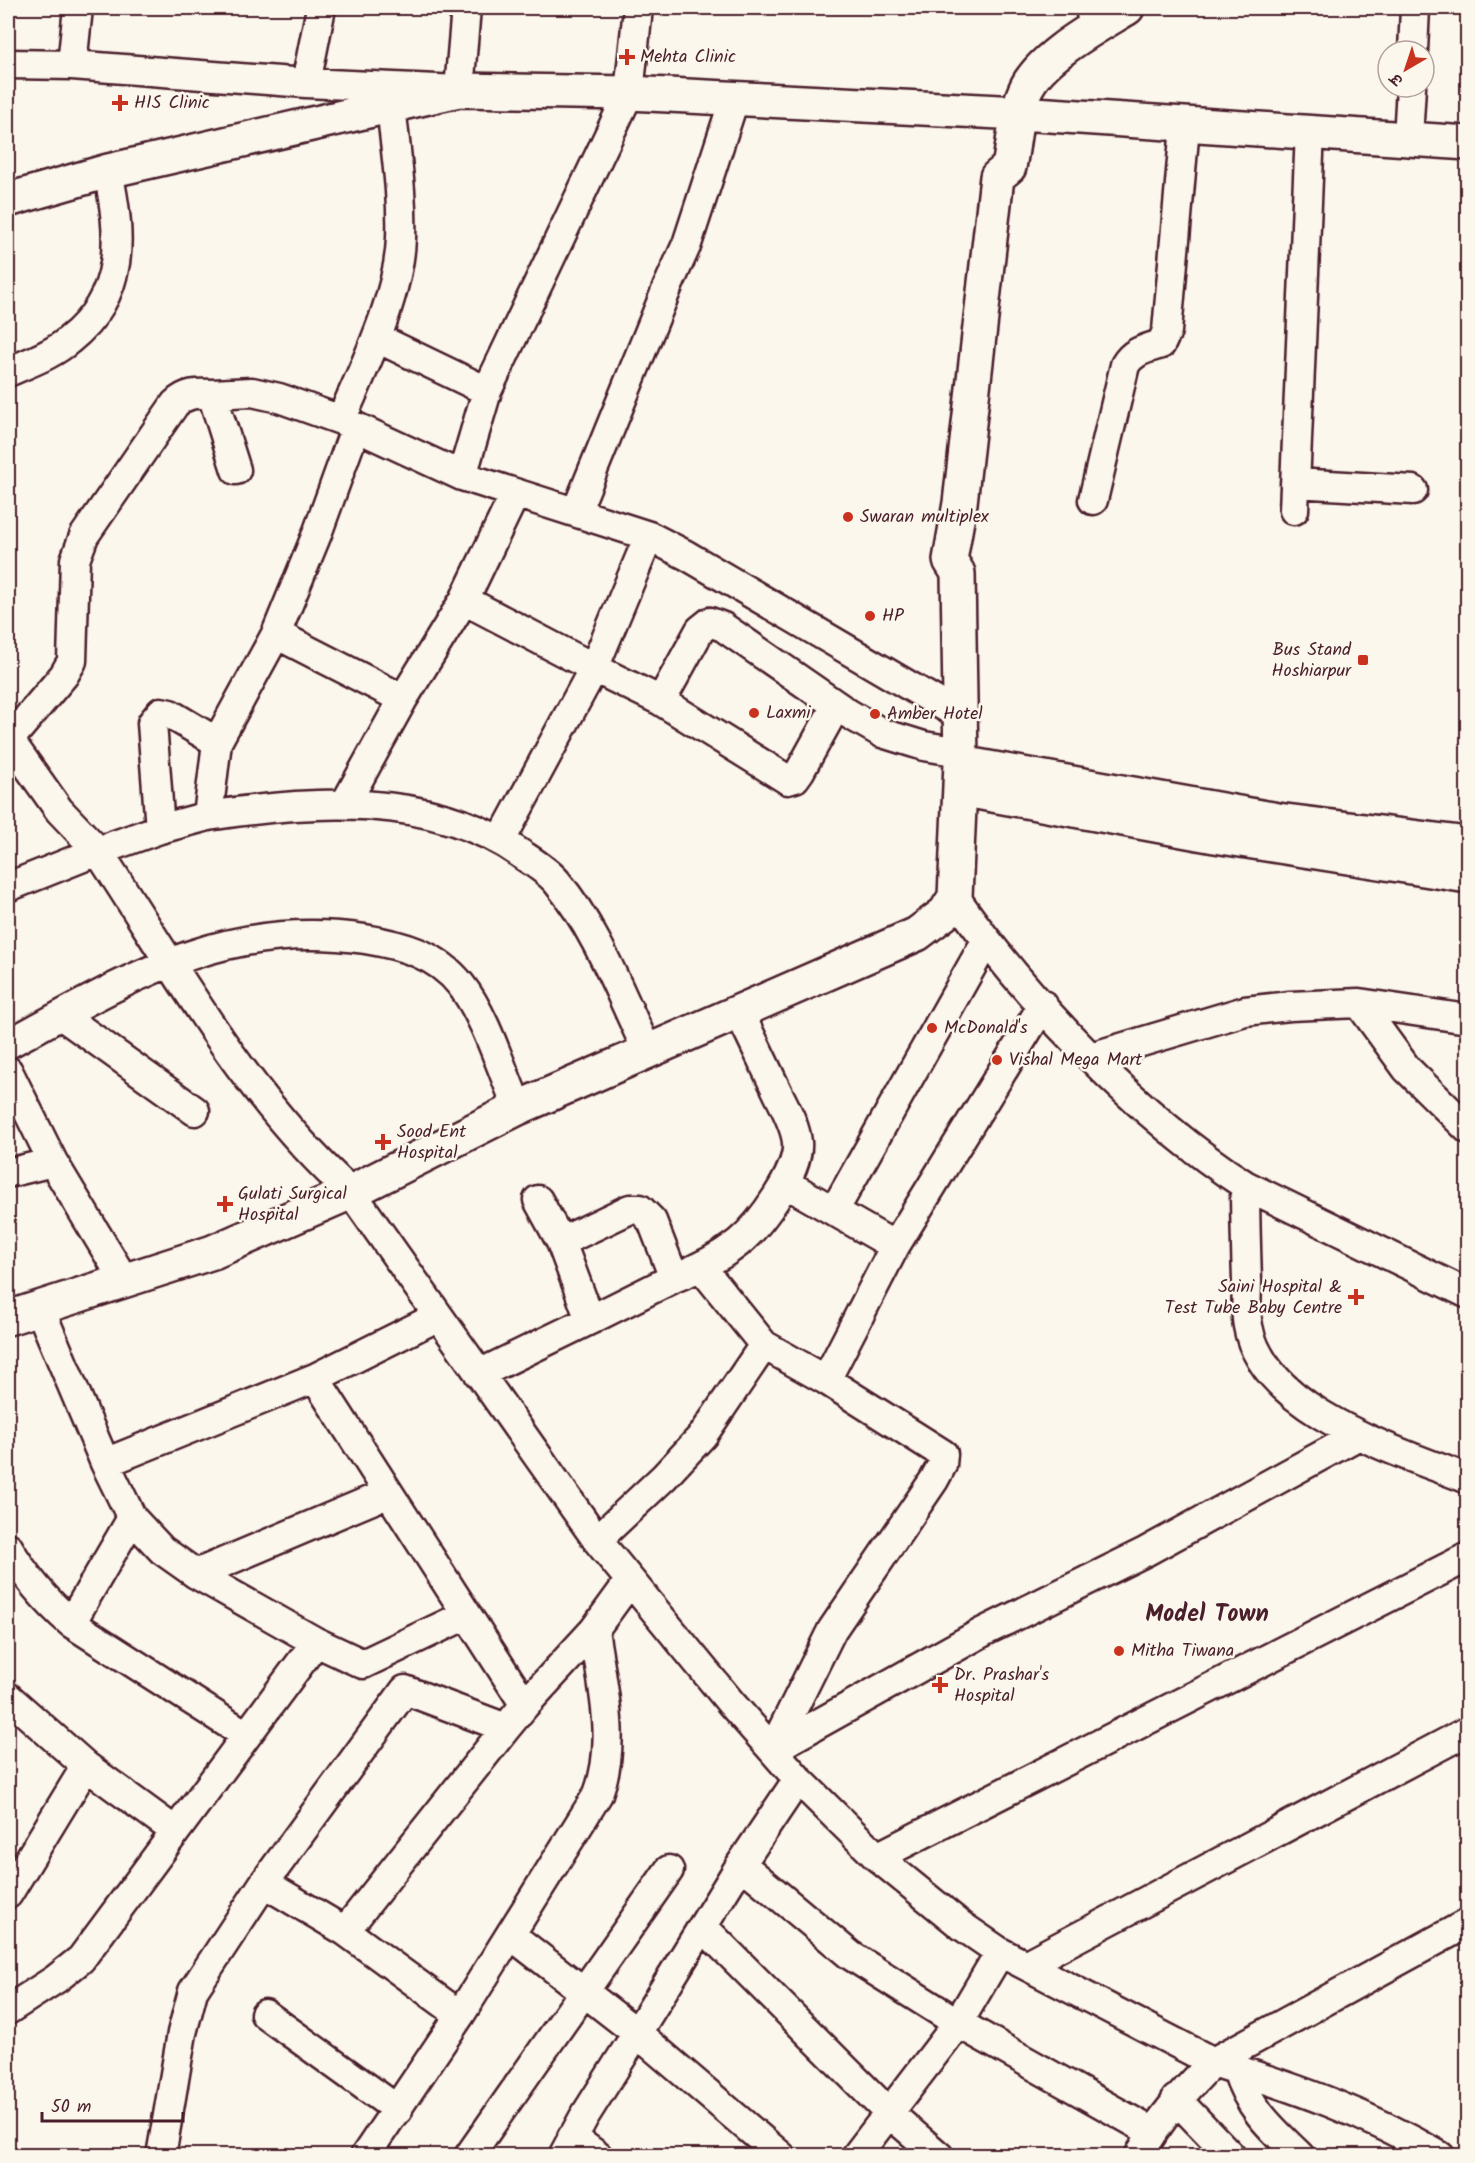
<svg xmlns="http://www.w3.org/2000/svg" width="1475" height="2163" viewBox="0 0 1475 2163" font-family="Kalam,'Playpen Sans Deva',sans-serif">
  <style>
    .lines { fill: none; stroke-linecap: round; stroke-linejoin: round }
    .minor-casing { stroke: #4a1f2b; stroke-width: 33 }
    .major-casing { stroke: #4a1f2b; stroke-width: 38 }
    .minor { stroke: #fbf7ec; stroke-width: 28 }
    .major { stroke: #fbf7ec; stroke-width: 33 }
    .poi-dot { fill: #c8321e; stroke: #fbf7ec; stroke-width: 2 }
    .labels { text-anchor: middle; dominant-baseline: central; stroke-width: 5; stroke-linejoin: round; paint-order: stroke }
    .poi-label { font-size: 18px; fill: #4a1f2b; stroke: #fbf7ec; text-anchor: start }
    .district-label { font-size: 24px; font-weight: bold; fill: #4a1f2b; stroke: #fbf7ec }
  </style>
  <rect width="100%" height="100%" fill="#fbf7ec"/>
  <filter id="ink" filterUnits="userSpaceOnUse"><feTurbulence type="fractalNoise" baseFrequency=".0167" numOctaves="2"/><feDisplacementMap in="SourceGraphic" scale="12" xChannelSelector="R" yChannelSelector="G"/><feConvolveMatrix kernelMatrix="1 2 1 2 8 2 1 2 1" color-interpolation-filters="sRGB"/></filter>
  <g filter="url(#ink)">
    <g class="lines">
      <!-- minor casing -->
      <g class="minor-casing">
        <path id="minor" d="M 1090,8 L 1094,28
          M 1413,51 L 1415,8
          M 8,64 L 72,65 L 306,83 L 459,90 L 466,8
          M 72,65 L 78,8
          M 306,83 L 321,8
          M 1408,138 L 1411,87
          M 377,338 L 487,391
          M 8,372 C 28,363 52,355 69,340 C 127,294 121,235 108,171
          M 341,420 C 364,367 399,297 401,238 C 403,194 395,148 391,104
          M 236,470 L 212,394 L 252,392 L 279,398 L 341,420 L 462,476 L 649,536 L 594,668 L 661,701 L 700,630 L 710,622 L 723,627 L 849,714 L 882,733 L 924,746 L 960,752
          M 462,476 L 487,391 L 629,93 L 638,8
          M 1295,483 L 1413,490
          M 1093,500 L 1125,365 C 1133,351 1146,349 1161,344 L 1167,331 L 1185,126
          M 1294,510 L 1310,131
          M 576,512 L 668,286 L 687,244 L 734,100
          M 649,536 L 686,555 L 959,715
          M 464,600 L 515,494
          M 276,634 L 317,534 L 355,429
          M 661,701 L 788,780 L 795,778 L 800,771 L 836,706
          M 8,738 L 59,810 L 98,851 L 160,829 L 152,723 L 161,712 L 170,714 L 217,742
          M 9,740 L 64,675 L 72,661 L 75,560 L 84,536 L 175,404 C 186,393 197,393 212,394
          M 345,804 L 403,699 L 464,600 L 594,668 L 501,840
          M 208,816 C 310,800 431,791 521,854 C 533,862 548,871 557,882 C 597,930 620,994 647,1050
          M 160,829 L 208,816 L 217,742 L 276,634 L 403,699
          M 8,887 L 98,851 C 176,969 245,1097 351,1192 L 597,1540 L 731,1703 L 798,1779 L 877,1857 L 962,1926 L 1000,1952 L 1213,2062 L 1468,1923
          M 955,897 C 1026,999 1139,1117 1245,1185 L 1468,1294
          M 1359,1003 L 1407,1069 L 1468,1129
          M 61,1015 L 195,1111
          M 8,1044 C 126,980 224,918 365,939 C 401,945 437,954 461,985 C 485,1015 502,1071 518,1108
          M 1091,1057 L 1245,1011 L 1290,1006 L 1359,1003 L 1468,1019
          M 8,1071 L 53,1162
          M 8,1173 L 53,1162 L 124,1280
          M 785,1183 L 895,1246
          M 1245,1185 C 1245,1217 1246,1249 1247,1281 C 1247,1295 1245,1312 1248,1326 C 1263,1411 1398,1451 1468,1479
          M 538,1200 L 561,1242
          M 834,1211 L 986,941
          M 701,1267 L 764,1345 L 826,1380 L 943,1454 L 942,1465 L 934,1480 L 832,1630 L 773,1749
          M 40,1309 L 105,1463 L 132,1518 L 162,1550 L 196,1574 L 316,1642 L 363,1664 L 466,1615
          M 590,1320 L 674,1278
          M 479,1374 L 590,1320 L 561,1242 L 630,1209 L 640,1209 L 652,1221 L 674,1278 C 697,1269 719,1258 738,1243 C 760,1225 800,1171 797,1142 C 795,1124 784,1106 777,1091 C 764,1064 752,1038 739,1012
          M 315,1378 L 437,1317
          M 826,1380 L 895,1246 L 1043,1005
          M 105,1463 L 315,1378 L 525,1705 L 594,1630 L 629,1582
          M 597,1540 L 664,1477 L 703,1435 L 764,1345
          M 8,1547 C 25,1577 45,1600 71,1623 L 246,1735
          M 196,1574 L 388,1493
          M 71,1623 L 132,1518
          M 8,1697 L 86,1766 L 175,1831
          M 773,1749 L 983,1632 L 1145,1552 L 1359,1435
          M 877,1857 L 1468,1557
          M 741,1864 L 798,1779
          M 8,1894 L 86,1766
          M 703,1927 L 889,2113 L 958,2023 L 850,1955 L 741,1864 L 637,2033 L 781,2156
          M 345,1931 L 264,1883 L 405,1690 L 506,1728 L 525,1705
          M 511,1935 L 637,2033 L 584,2117 L 563,2156
          M 1000,1952 L 958,2023 L 1152,2132
          M 1025,1965 L 1468,1731
          M 8,2010 L 56,1979 L 81,1959 L 316,1642
          M 265,2014 L 398,2110
          M 460,2015 L 345,1931 L 506,1728
          M 1237,2070 C 1249,2109 1271,2128 1300,2156
          M 1176,2099 L 1231,2156
          M 572,2137 L 598,2156
          M 161,2156 L 182,2033 L 193,1991 L 264,1883
          M 365,2156 L 460,2015 L 598,1794 C 618,1741 602,1685 594,1630
          M 469,2156 L 669,1870
          M 856,2156 L 889,2113 L 939,2156
          M 1139,2156 C 1159,2119 1184,2091 1213,2062 C 1295,2088 1366,2112 1440,2156"/>
      </g>
      <!-- major casing -->
      <g class="major-casing">
        <path id="major" d="M 8,200 L 108,171 L 459,90 L 629,93 L 1020,113 L 1468,143
          M 961,763 L 1278,820 L 1468,844
          M 960,789 L 1215,836 L 1468,876
          M 8,1318 L 213,1252 L 351,1192 L 518,1108 L 917,934 L 945,913 L 955,897 L 961,763 L 958,573 L 950,560 L 960,503 L 997,177 L 1009,167 C 1014,143 1015,113 1025,91 C 1039,57 1096,27 1127,8"/>
      </g>
      <!-- minor -->
      <use href="#minor" class="minor"/>
      <!-- major -->
      <use href="#major" class="major"/>
    </g>
  </g>
  <!-- markers -->
  <g class="poi-dot">
    <path d="M624 48h6v6h6v6h-6v6h-6v-6h-6v-6h6z"/>
    <path d="M117 94h6v6h6v6h-6v6h-6v-6h-6v-6h6z"/>
    <circle cx="848" cy="517" r="6"/>
    <circle cx="870" cy="616" r="6"/>
    <rect x="1357" y="654" width="12" height="12" rx="3"/>
    <circle cx="754" cy="713" r="6"/>
    <circle cx="875" cy="714" r="6"/>
    <circle cx="932" cy="1028" r="6"/>
    <circle cx="997" cy="1060" r="6"/>
    <path d="M380 1133h6v6h6v6h-6v6h-6v-6h-6v-6h6z"/>
    <path d="M222 1195h6v6h6v6h-6v6h-6v-6h-6v-6h6z"/>
    <path d="M1353 1288h6v6h6v6h-6v6h-6v-6h-6v-6h6z"/>
    <circle cx="1119" cy="1651" r="6"/>
    <path d="M937 1676h6v6h6v6h-6v6h-6v-6h-6v-6h6z"/>
  </g>
  <g class="labels">
    <!-- poi labels -->
    <g class="poi-label">
      <text x="640" y="57">Mehta Clinic</text>
      <text x="134" y="103">HIS Clinic</text>
      <text x="860" y="517">Swaran multiplex</text>
      <text x="882" y="616">HP</text>
      <text x="1351" y="650" text-anchor="end">Bus Stand<tspan x="1351" dy="21">Hoshiarpur</tspan></text>
      <text x="766" y="713">Laxmi</text>
      <text x="887" y="714">Amber Hotel</text>
      <text x="944" y="1028">McDonald's</text>
      <text x="1009" y="1060">Vishal Mega Mart</text>
      <text x="397" y="1132">Sood Ent<tspan x="397" dy="21">Hospital</tspan></text>
      <text x="238" y="1194">Gulati Surgical<tspan x="238" dy="21">Hospital</tspan></text>
      <text x="1342" y="1287" text-anchor="end">Saini Hospital &amp;<tspan x="1342" dy="21">Test Tube Baby Centre</tspan></text>
      <text x="1131" y="1651">Mitha Tiwana</text>
      <text x="954" y="1675">Dr. Prashar's<tspan x="954" dy="21">Hospital</tspan></text>
    </g>
    <!-- district labels -->
    <g class="district-label">
      <text x="1207" y="1614">Model Town</text>
    </g>
  </g>
  <!-- margin -->
  <rect width="1475" height="2163" fill="none" stroke="#fbf7ec" stroke-width="30"/>
  <rect x="15" y="15" width="1445" height="2133" fill="none" stroke="#4a1f2b" stroke-width="2" filter="url(#ink)"/>
  <!-- north arrow -->
  <g transform="translate(1406 69) rotate(219)"><circle r="28" fill="#fbf7ec" stroke="#b4a19f" stroke-width="1.5"/>
  <path d="M0-4.5L10 22L0 15L-10 22Z" fill="#c8321e"/>
  <text y="-9" font-size="16" font-weight="bold" text-anchor="middle" fill="#4a1f2b">उ</text>
  </g>
  <!-- scale -->
  <path d="M42 2112v9h141v-9" fill="none" stroke="#4a1f2b" stroke-width="3"/>
  <text x="51" y="2112" font-size="18" fill="#4a1f2b" stroke="#fbf7ec" stroke-width="4.5" paint-order="stroke">50 m</text>
</svg>
